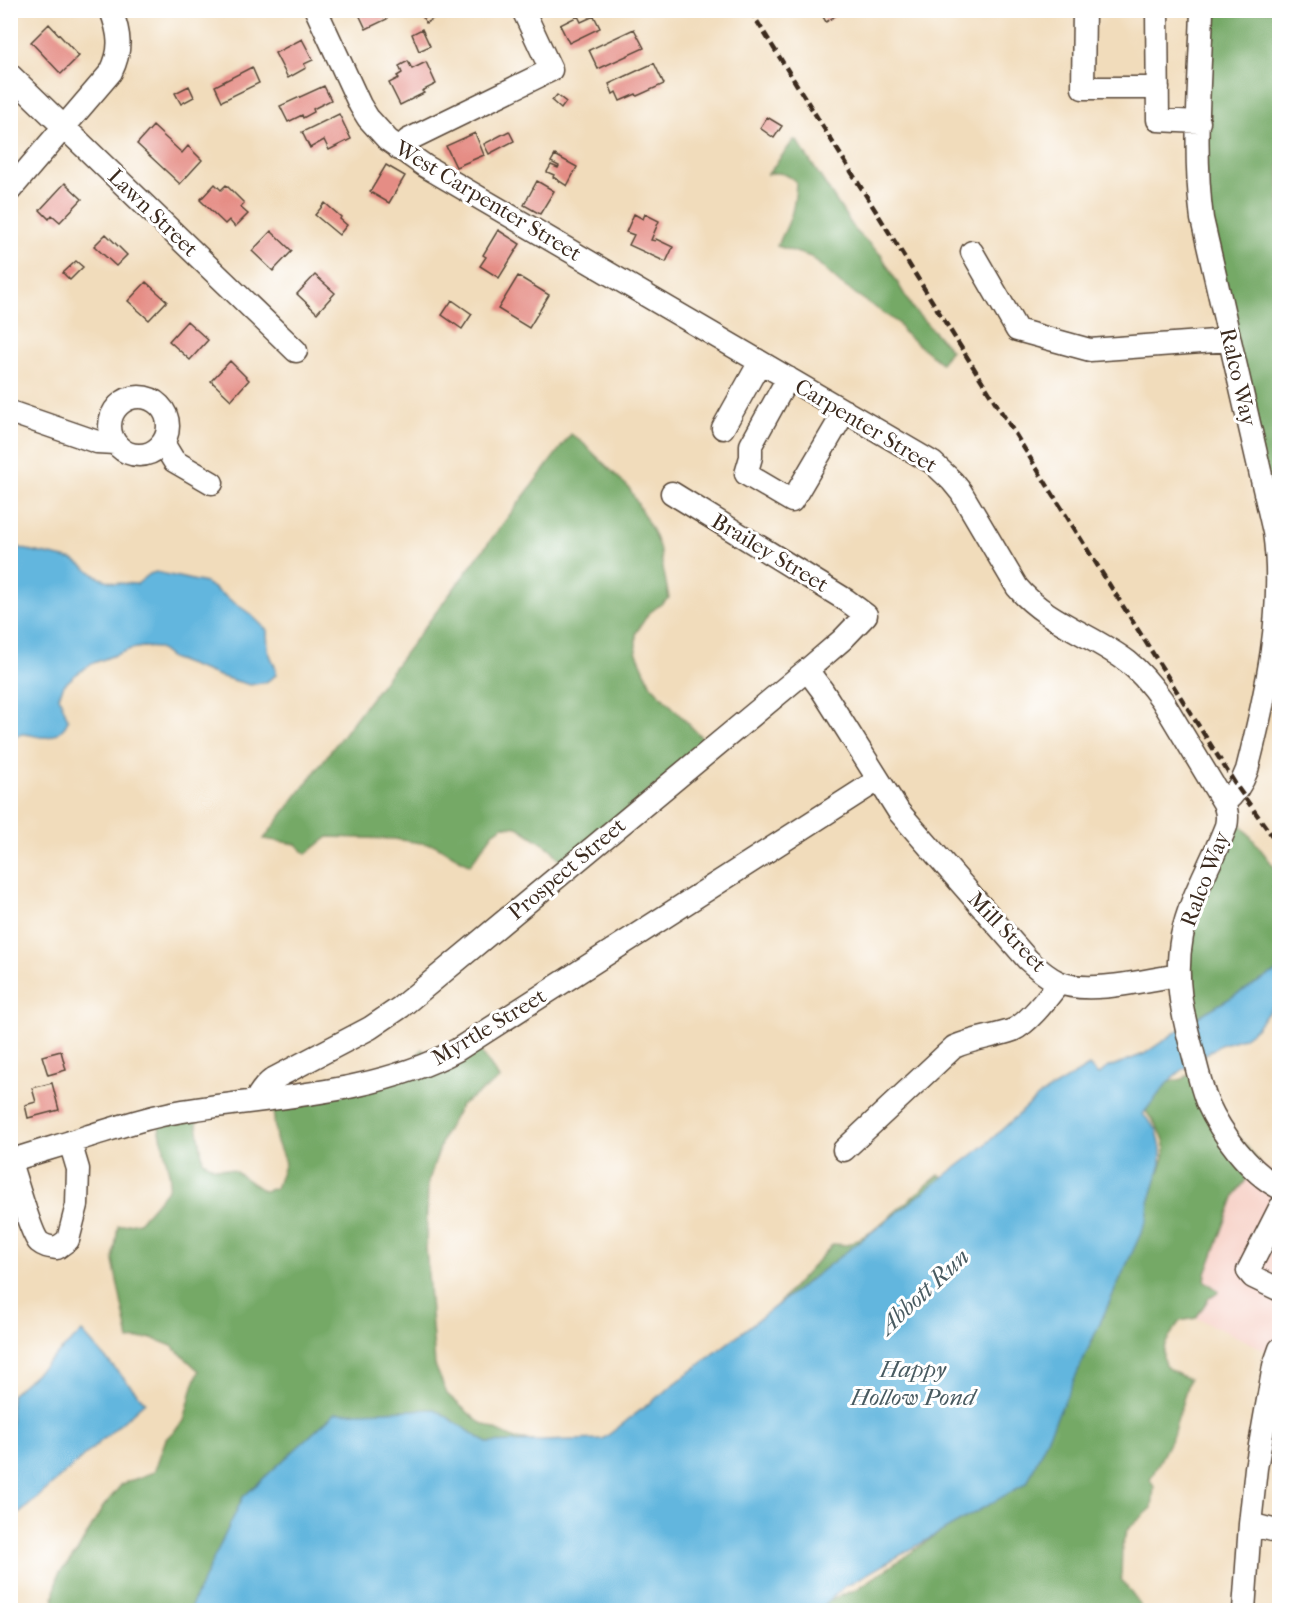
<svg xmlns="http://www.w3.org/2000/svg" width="1290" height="1621" viewBox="0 0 1290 1621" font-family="'IM FELL French Canon',serif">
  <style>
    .built { fill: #f7d1c7 }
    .forest { fill: #74a966; stroke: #586a42; stroke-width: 1.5 }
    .water { fill: #62b6de; stroke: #4e707e; stroke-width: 1.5 }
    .building { fill: #e58d85 }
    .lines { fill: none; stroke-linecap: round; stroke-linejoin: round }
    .minor-casing { stroke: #564536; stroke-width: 25 }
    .minor { stroke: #fff; stroke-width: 22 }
    .rail { stroke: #3b2a1e; stroke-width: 4.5; stroke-dasharray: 9 4.5; stroke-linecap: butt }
    .labels { text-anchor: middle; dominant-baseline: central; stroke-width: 6; stroke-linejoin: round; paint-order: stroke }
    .street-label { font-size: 22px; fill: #3b2a1e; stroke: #fff }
    .water-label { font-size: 24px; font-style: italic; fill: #495b61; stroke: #fff }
  </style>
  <rect width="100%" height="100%" fill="#fff"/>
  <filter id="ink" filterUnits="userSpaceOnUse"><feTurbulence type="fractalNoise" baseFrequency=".0167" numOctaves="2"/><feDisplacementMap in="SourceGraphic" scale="12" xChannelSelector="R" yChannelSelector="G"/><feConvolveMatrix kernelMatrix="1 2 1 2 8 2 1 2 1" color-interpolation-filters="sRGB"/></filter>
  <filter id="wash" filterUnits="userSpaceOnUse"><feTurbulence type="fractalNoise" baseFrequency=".008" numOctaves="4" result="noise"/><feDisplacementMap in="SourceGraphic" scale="24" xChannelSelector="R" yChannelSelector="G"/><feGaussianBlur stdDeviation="1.35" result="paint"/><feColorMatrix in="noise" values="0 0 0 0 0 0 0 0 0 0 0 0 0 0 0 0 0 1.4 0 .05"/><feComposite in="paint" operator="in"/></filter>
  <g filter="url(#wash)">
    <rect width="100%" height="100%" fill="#f1dcbb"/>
    <!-- built -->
    <path class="built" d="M 1259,1162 L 1279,1176 L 1279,1342 L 1274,1354 L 1196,1318 L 1209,1298 L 1218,1291 L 1205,1281 L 1206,1274 L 1235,1195 Z"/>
    <!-- forest -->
    <path class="forest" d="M 1193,11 L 1279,11 L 1279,547 L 1212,258 Z
      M 794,140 L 797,141 L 855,230 L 881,255 L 913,309 L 951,350 L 941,363 L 904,333 L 898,323 L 841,284 L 811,257 L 777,246 C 790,222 795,210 796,182 C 788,174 779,171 768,174 Z
      M 571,434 L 583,443 L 629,488 L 653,532 L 659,547 L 669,598 L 648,614 L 636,633 L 636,651 L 651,685 L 707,743 L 563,863 L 550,848 L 518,827 L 503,826 L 493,833 L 470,865 L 435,845 L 394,839 L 328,837 L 306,854 L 296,844 L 264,839 Z
      M 1232,809 L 1241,824 L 1279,873 L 1279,976 L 1195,1025 L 1181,973 Z
      M 471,1038 L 500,1079 L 461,1105 L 444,1135 L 428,1183 L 426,1247 L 435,1365 L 447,1394 L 479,1422 L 515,1439 L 592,1448 L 767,1316 L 833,1244 L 848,1245 L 871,1232 L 939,1175 L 948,1179 L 686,1417 L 216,1610 L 52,1610 L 58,1575 L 77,1552 L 103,1507 L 122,1484 L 154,1472 L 166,1439 L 184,1421 L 193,1386 L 199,1371 L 172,1346 L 152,1338 L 129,1340 L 113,1261 L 118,1226 L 139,1222 L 168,1189 L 170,1177 L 157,1117 L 195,1111 L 203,1161 L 213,1167 L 233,1170 L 264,1191 L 276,1188 L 285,1163 L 276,1139 L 272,1099 L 412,1063 L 422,1049 L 431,1057 Z
      M 1199,1066 L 1221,1115 L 1259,1162 L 1235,1195 L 1206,1274 L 1205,1281 L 1219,1291 L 1209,1298 L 1196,1318 L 1180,1321 C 1172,1333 1154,1354 1168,1368 C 1173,1373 1183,1376 1189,1379 L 1173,1435 L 1150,1480 L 1154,1487 L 1152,1508 L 1127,1530 L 1122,1546 L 1121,1579 L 1140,1605 L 1141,1610 L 814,1610 L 828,1601 L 857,1589 L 922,1545 L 994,1493 L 1075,1359 L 1093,1340 L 1090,1329 L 1161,1167 C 1172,1137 1158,1130 1143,1107 L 1164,1083 L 1183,1079 Z"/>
    <!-- water -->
    <path class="water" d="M 11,543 L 23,549 L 74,560 L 100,578 L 115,583 L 137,584 L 150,574 L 156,572 L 206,583 L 249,613 L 267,630 L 268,650 L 276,669 L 276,675 L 266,682 L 250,685 L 219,676 L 171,658 L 158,648 L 143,647 L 131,649 L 91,664 L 74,676 L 64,685 L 59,696 L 68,719 C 67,728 56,736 47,737 C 39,739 30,733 22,734 C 16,735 13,739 11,743 Z
      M 1279,970 L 1279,999 L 1255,1029 L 1243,1038 L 1220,1045 L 1181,1071 L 1168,1082 L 1143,1114 L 1157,1130 L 1161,1148 L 1161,1164 L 1149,1203 L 1147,1220 L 1027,1483 L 844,1587 L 818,1610 L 189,1610 L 243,1497 L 335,1413 L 435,1409 L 487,1443 L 603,1439 L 985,1145 L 1039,1096 L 1089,1066 L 1098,1075 L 1107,1068 L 1144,1054 L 1204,1013 Z
      M 82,1332 L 145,1402 L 11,1521 L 11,1395 Z"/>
    <g id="blocks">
      <!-- building -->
      <path class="building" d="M 357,10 L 383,10 L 387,19 L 366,29 Z
        M 424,10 L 436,10 L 439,15 L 426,23 L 420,13 Z
        M 819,10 L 844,10 L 826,22 Z
        M 578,16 L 581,22 L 594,16 L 600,28 L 569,43 L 560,25 Z
        M 49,24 L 79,56 L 61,74 L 31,42 Z
        M 422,29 L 430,46 L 419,51 L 412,34 Z
        M 634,29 L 644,48 L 598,69 L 589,50 Z
        M 302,39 L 313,60 L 304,64 L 306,68 L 288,78 L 275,53 Z
        M 408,61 L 412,69 L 426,62 L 436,84 L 422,91 L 424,93 L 400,105 L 389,83 L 399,78 L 397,76 L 402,73 L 399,66 Z
        M 654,63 L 664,84 L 637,96 L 636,94 L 620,101 L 616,92 L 613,94 L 609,84 Z
        M 252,67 L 259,83 L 222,101 L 215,86 Z
        M 189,86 L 194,97 L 181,104 L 175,93 Z
        M 324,86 L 331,100 L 313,109 L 314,112 L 303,118 L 302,115 L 288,122 L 280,106 Z
        M 557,95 L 566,102 L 561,109 L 552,101 Z
        M 339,114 L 351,139 L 329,150 L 324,140 L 310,148 L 302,132 Z
        M 767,117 L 782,126 L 774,138 L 760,128 Z
        M 153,126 L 182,153 L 188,146 L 202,160 L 180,184 L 137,144 Z
        M 509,131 L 514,141 L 489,154 L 484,144 Z
        M 475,133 L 484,155 L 456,167 L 446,146 Z
        M 555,155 L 577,167 L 567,186 L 553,177 L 554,175 L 547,172 L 551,165 L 558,168 L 559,166 L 551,162 Z
        M 386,165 L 405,176 L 389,203 L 370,192 Z
        M 537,181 L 554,191 L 540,214 L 524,205 Z
        M 65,183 L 82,199 L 60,222 L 52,215 L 49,219 L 40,210 Z
        M 215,184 L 221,190 L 226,185 L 244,203 L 240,207 L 248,214 L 235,227 L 229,220 L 225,224 L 200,200 Z
        M 325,203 L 341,217 L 340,219 L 347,225 L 339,235 L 315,215 Z
        M 634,214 L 643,219 L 645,214 L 659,221 L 651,240 L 655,241 L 656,239 L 673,247 L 666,262 L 629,245 L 634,235 L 626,232 Z
        M 498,230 L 520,244 L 499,278 L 480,266 L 486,257 L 483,255 Z
        M 271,231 L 292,251 L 273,271 L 252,251 Z
        M 106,234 L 127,255 L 116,266 L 94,246 Z
        M 76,261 L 83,267 L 70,280 L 63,273 Z
        M 315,275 L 335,293 L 317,313 L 297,294 Z
        M 518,276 L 549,295 L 529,328 L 498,309 Z
        M 146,282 L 167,301 L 149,320 L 128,301 Z
        M 452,300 L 472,314 L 462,329 L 442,315 Z
        M 187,321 L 208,340 L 190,360 L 169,341 Z
        M 230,361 L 249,380 L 231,400 L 211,381 Z
        M 61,1051 L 66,1070 L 48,1075 L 42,1056 Z
        M 52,1083 L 59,1110 L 28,1118 L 25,1105 L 36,1102 L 32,1088 Z"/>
    </g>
  </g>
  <g filter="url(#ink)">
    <use href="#blocks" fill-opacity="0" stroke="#564536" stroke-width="1.5"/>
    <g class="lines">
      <!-- minor casing -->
      <g class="minor-casing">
        <path id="minor" d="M 316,10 L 360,105 L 368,118 L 388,140 L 425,166 L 933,463 L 952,481 L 961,492 L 1017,587 C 1046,622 1093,635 1128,662 C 1142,673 1152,686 1162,700 L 1224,803 C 1227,812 1228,817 1226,826 C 1212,863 1190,897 1182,936 C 1174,978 1182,1013 1193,1053 C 1197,1069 1201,1086 1207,1102 C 1221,1133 1249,1172 1280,1188
          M 1084,10 L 1083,88 L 1158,88
          M 1157,10 L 1158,120 L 1199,122
          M 1202,10 C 1200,80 1193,150 1202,219 L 1274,532 C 1285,609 1266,695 1247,770 C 1242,784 1235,794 1224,803
          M 10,75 L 296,351
          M 399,149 L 408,140 L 414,137 L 551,70 L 523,10
          M 10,190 L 111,72 C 122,50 120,34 111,10
          M 972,252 L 1017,330 L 1090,350 L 1229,340
          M 788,378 L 751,445 L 751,457 L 746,474 L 792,501 L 845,411
          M110 426a29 29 0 1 1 58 0a29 29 0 1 1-58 0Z
          M 10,412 L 97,442 L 115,443
          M 723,428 L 760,362
          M 163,443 L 174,461 L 212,483
          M 807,670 L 822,690 L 899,812 L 1028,960 C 1037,968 1047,977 1058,982 C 1086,995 1147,980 1178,975
          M 256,1100 C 261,1090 266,1084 275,1078 L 370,1028 L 401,1007 L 807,670 L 842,640 L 866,615 L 846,600 L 672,493
          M 844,1150 L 954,1047 C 974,1038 994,1037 1013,1030 C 1029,1023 1048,997 1059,983
          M 10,1161 C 36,1152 63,1145 89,1136 C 118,1127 147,1117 177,1112 C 271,1096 371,1096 457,1050 L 878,780
          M 10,1162 C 15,1177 31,1234 39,1242 C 45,1247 50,1247 57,1248 L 68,1240 L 77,1205 L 78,1169 L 70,1142
          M 1280,1208 L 1248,1271 L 1253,1277 L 1280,1290
          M 1250,1524 L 1280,1532
          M 1244,1610 L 1250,1524 L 1256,1468 L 1274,1366 L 1280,1349"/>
      </g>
      <!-- minor -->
      <use href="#minor" class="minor"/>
      <!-- rail -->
      <path class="rail" d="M 750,10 L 1109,584 L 1238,788 L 1280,847"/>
    </g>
  </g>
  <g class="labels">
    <!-- street labels -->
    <g class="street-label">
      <text transform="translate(488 201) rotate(31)">West Carpenter Street</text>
      <text transform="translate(153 213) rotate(44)">Lawn Street</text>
      <text transform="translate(1238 377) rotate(77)">Ralco Way</text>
      <text transform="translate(866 426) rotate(31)">Carpenter Street</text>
      <text transform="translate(770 553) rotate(31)">Brailey Street</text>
      <text transform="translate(567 869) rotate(-40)">Prospect Street</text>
      <text transform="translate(1205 879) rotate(-69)">Ralco Way</text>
      <text transform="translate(1007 932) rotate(46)">Mill Street</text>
      <text transform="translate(489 1027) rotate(-31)">Myrtle Street</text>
    </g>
    <!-- water labels -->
    <g class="water-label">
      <text transform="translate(924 1291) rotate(-43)">Abbott Run</text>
      <text x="913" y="1369">Happy<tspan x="913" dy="28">Hollow Pond</tspan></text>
    </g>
  </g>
  <!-- margin -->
  <rect width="1290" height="1621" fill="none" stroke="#fff" stroke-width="36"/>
</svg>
